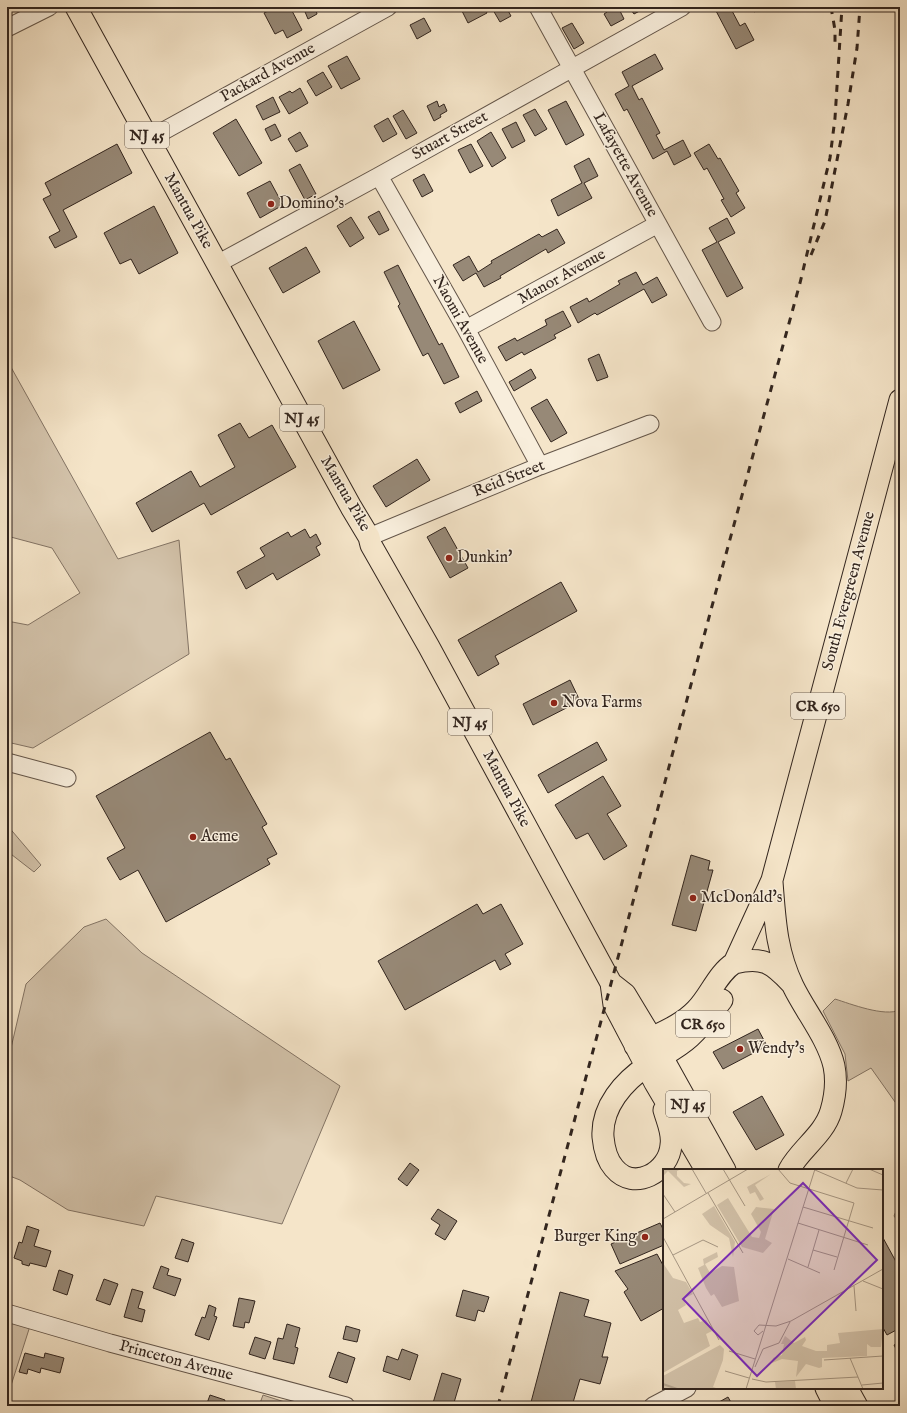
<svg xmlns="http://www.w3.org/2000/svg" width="907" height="1413" viewBox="0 0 907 1413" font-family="'IM FELL English',serif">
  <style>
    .green { fill: #d4c4ac; stroke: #837465 }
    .building { fill: #978977; stroke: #32251e }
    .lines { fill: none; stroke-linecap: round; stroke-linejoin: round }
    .minor-casing { stroke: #635549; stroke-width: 19 }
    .major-casing { stroke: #32251e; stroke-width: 23 }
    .minor { stroke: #f8eedc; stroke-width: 17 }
    .major { stroke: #f5e5c9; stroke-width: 21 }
    .rail { stroke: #32251e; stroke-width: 3; stroke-dasharray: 7 7; stroke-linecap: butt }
    .poi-dot { fill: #8f2418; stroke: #f8eedc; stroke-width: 1.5 }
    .labels { text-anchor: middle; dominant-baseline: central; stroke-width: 3; stroke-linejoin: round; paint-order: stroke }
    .shield { fill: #f8eedc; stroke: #6d6157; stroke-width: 1 }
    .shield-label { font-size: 15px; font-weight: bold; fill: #32251e }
    .street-label { font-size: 16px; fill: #32251e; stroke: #f8eedc }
    .poi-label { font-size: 16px; fill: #32251e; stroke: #f8eedc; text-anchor: start }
    .inset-river { fill: none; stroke: #b3a48f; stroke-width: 2 }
    .inset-road { fill: none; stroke: #a79885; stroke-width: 1 }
    .view { fill: #7b2cbf; fill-opacity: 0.15; stroke: #7b2cbf; stroke-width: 2 }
    .inset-edge { fill: none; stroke: #32251e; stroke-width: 2 }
  </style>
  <rect width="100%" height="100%" fill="#f5e5c9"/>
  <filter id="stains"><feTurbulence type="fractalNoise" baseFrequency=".005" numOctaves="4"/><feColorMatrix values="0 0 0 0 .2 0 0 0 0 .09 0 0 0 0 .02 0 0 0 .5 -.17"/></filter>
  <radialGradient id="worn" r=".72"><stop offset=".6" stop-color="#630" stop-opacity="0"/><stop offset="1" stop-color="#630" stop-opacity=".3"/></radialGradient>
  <!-- green -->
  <path class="green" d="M 7,360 L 118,559 L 179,540 L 189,654 L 33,748 L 7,742 L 7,621 L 28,625 L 80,593 L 52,548 L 7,536 Z
    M 7,825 L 41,865 L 34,872 L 7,851 Z
    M 106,919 L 142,953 L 340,1086 L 282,1224 L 156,1196 L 144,1226 L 68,1210 L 20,1180 L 7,1175 L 7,1065 L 26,984 L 84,927 Z
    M 835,999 C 851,1004 884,1017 900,1010 L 900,1109 L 871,1068 L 848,1081 L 845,1054 L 823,1011 Z
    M 900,1202 L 900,1224 L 894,1216 Z
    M 7,1320 L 30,1326 L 7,1398 Z
    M 263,1395 L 297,1406 L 259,1406 Z"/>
  <!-- building -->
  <path class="building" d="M 269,7 L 290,7 L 302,30 L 287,38 L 283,30 L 275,34 L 264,13 L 270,10 Z
    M 303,7 L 320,7 L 320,8 L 316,10 L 317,14 L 308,19 Z
    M 460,7 L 484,7 L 487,13 L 468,23 Z
    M 498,7 L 506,7 L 511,16 L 500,22 L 493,10 Z
    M 604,7 L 618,7 L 624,19 L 611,26 L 604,14 L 607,12 Z
    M 629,7 L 647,7 L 634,14 Z
    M 718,7 L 730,7 L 740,26 L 745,23 L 754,40 L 736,49 L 715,9 Z
    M 752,7 L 762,7 L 754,12 Z
    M 424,18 L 431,31 L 417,39 L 410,25 Z
    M 572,23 L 584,43 L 574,49 L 562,28 Z
    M 655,54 L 663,69 L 632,86 L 639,100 L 642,98 L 660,133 L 656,135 L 664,150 L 683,140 L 691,156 L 674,165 L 667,151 L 653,159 L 627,109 L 624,111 L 615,94 L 629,86 L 622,72 Z
    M 347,56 L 360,79 L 341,89 L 328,66 Z
    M 323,72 L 332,87 L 316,96 L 307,81 Z
    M 300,88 L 308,103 L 289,114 L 279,97 L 290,91 L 292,93 Z
    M 273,97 L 280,112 L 263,120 L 256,106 Z
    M 437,101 L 439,107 L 444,104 L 447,111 L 440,115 L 441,117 L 434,121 L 427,106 Z
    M 566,101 L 584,135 L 566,145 L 548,110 Z
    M 535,109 L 547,129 L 535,136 L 523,115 Z
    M 403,110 L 417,133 L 406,139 L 393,116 Z
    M 388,118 L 397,134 L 383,142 L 374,126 Z
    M 236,119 L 262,163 L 239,176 L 213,133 Z
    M 516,122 L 525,141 L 512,148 L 502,129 Z
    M 275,124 L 281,136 L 271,141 L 265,129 Z
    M 300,132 L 308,146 L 296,152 L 288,139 Z
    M 491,132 L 506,158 L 492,167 L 477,141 Z
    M 117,144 L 132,173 L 63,210 L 77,237 L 55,248 L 49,237 L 60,231 L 43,199 L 51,195 L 45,183 Z
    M 471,144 L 483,166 L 470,173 L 458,150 Z
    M 709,144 L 718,159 L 720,158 L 739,191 L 736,193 L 745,208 L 731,217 L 721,200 L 724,199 L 707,168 L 704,170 L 694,153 Z
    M 589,158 L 598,176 L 584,183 L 592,198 L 558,216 L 551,200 L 582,183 L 574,166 Z
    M 300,164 L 316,194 L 305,200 L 289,170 Z
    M 424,174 L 433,191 L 422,197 L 413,180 Z
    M 270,181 L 283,205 L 260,218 L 247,193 Z
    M 154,206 L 178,253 L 139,274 L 131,259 L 120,264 L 104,233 Z
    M 379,211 L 389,230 L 379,235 L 368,217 Z
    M 351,217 L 364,238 L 350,247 L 337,226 Z
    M 727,218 L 735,233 L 718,242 L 743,288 L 727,297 L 702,250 L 717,242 L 709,228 Z
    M 557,229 L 565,243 L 548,253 L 546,249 L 500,276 L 501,278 L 484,287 L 476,273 L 463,281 L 453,265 L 469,256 L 478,272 L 492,263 L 491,261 L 539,234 L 542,237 Z
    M 306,247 L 320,272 L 283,293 L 269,268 Z
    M 398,265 L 439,345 L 442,343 L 459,377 L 444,384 L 428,353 L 423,356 L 398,306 L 400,304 L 384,272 Z
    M 636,272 L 643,285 L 657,277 L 667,295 L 652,303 L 644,289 L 597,315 L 595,313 L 578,323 L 570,307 L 587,298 L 589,302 L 620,284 L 618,281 Z
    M 563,311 L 571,326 L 554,335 L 556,338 L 524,355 L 522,352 L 506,361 L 498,347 L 515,338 L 517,341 L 547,325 L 545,320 Z
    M 354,321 L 380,370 L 343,389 L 318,341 Z
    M 599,354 L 608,377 L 597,381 L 588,359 Z
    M 531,369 L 536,378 L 514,391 L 509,382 Z
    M 477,391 L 482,401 L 460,413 L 455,403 Z
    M 547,399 L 567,433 L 551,442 L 531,408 Z
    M 240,423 L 249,438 L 272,425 L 296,467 L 211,515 L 204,503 L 152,532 L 136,503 L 191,471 L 200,487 L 235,467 L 218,435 Z
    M 417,459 L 430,480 L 386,507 L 373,486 Z
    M 445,527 L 468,568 L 450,578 L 427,537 Z
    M 305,529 L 310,538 L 316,534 L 321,544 L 316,547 L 320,555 L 277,580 L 273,573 L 246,589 L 237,572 L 265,556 L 260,548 L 288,532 L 291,537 Z
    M 561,582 L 577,611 L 495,656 L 499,664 L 478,676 L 458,640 Z
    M 570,680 L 580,701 L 533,725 L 523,704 Z
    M 210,732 L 226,760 L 230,758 L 267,824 L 262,827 L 277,854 L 267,859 L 270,864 L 166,922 L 138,870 L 120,880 L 107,858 L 125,848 L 96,796 Z
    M 597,742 L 607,760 L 548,793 L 538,775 Z
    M 603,776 L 621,806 L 607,814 L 627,846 L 604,860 L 588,833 L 576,839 L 555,805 Z
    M 691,855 L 710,861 L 708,870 L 713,870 L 696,931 L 672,925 Z
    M 477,904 L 483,914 L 501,904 L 523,944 L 505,954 L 511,964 L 500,970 L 495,960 L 405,1010 L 378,961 Z
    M 758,1029 L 767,1046 L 723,1069 L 713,1052 Z
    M 762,1096 L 784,1135 L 756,1150 L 733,1112 Z
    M 410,1163 L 419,1170 L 407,1186 L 398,1179 Z
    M 438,1209 L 457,1221 L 445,1240 L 435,1234 L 440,1225 L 431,1219 Z
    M 660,1223 L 664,1231 L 664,1245 L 620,1264 L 611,1244 Z
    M 27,1226 L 39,1230 L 34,1246 L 51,1251 L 46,1267 L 30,1263 L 29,1266 L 22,1264 L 22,1261 L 14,1258 L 19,1242 L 22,1243 Z
    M 882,1236 L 900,1269 L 900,1328 L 887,1335 L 882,1326 Z
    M 182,1239 L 194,1243 L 188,1262 L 175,1258 Z
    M 657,1254 L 664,1267 L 664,1308 L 641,1321 L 624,1292 L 628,1289 L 615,1271 Z
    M 161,1266 L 169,1269 L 167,1275 L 181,1279 L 175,1296 L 153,1288 Z
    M 59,1270 L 73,1275 L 67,1295 L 53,1290 Z
    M 104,1279 L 118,1284 L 110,1305 L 96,1300 Z
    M 132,1289 L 143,1292 L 138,1308 L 145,1310 L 142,1322 L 124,1317 Z
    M 463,1290 L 489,1297 L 484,1312 L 478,1310 L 475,1321 L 456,1316 Z
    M 560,1292 L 589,1300 L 584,1316 L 611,1323 L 602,1357 L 608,1357 L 600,1384 L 580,1379 L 572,1406 L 530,1406 Z
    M 239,1298 L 255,1301 L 249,1323 L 245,1322 L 244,1328 L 233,1326 Z
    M 209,1305 L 216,1308 L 214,1316 L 217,1317 L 209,1340 L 195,1335 L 202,1317 L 205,1318 Z
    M 287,1324 L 300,1328 L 295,1347 L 298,1348 L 294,1364 L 273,1359 L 278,1338 L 283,1339 Z
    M 346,1326 L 360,1330 L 357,1342 L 343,1339 Z
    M 255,1337 L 271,1342 L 265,1359 L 249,1354 Z
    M 900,1342 L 900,1357 L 894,1345 Z
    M 402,1349 L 418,1355 L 410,1380 L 383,1371 L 387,1356 L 398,1360 Z
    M 338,1352 L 355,1358 L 347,1383 L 329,1377 Z
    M 25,1353 L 44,1358 L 45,1353 L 64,1358 L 60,1373 L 41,1368 L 40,1373 L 28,1369 L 27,1374 L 19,1372 Z
    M 442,1373 L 461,1379 L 453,1406 L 441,1406 L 433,1403 Z
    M 210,1395 L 225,1400 L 223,1406 L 206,1406 Z
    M 728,1397 L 733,1406 L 712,1406 Z"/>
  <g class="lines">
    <!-- minor casing -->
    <g class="minor-casing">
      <path id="minor" d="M 538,7 L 712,322
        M 7,28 L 49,7
        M 149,139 L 388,7
        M 379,176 L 466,329 L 540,466
        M 217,264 L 379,176 L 682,7
        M 466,329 L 658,224
        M 369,537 L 540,466 L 650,424
        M 7,762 L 67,778
        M 7,1313 L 110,1343 L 346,1406
        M 653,1406 L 687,1388"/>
    </g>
    <!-- major casing -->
    <g class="major-casing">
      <path id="major" d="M 76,7 L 351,507 L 369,537 L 371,545 L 429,647 L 611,983 L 614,1005 L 655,1083 L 706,1170
        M 772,882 C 775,919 776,951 793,986 C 805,1011 828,1039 834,1066 C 837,1081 835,1097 831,1111 C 824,1135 800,1149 789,1170
        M 734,963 C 763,956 772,963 791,983
        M 611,983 L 625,994 L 651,1037 L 725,1170
        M 635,1046 C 655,1035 680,1027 696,1010 C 710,996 717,974 734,963 L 772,880 L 900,400
        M 664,1110 C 667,1121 673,1133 671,1145 C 669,1172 634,1192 614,1168 C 607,1160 604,1148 603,1137 C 601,1107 624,1081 647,1066 C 661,1056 677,1049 690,1037 C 702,1026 712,1013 722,1000
        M 826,1388 L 835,1406
        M 847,1388 L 857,1406"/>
    </g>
    <!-- minor -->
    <use href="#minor" class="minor"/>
    <!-- major -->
    <use href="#major" class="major"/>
    <!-- rail -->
    <path class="rail" d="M 831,7 L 835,30 L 835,45
      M 811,255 L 825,221 L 848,104 L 857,48 L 860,7
      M 498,1406 L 723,565 L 800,283 L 830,158 L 835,118 L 842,7"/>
  </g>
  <!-- markers -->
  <g class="poi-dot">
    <circle cx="271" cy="204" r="4"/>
    <circle cx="449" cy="558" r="4"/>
    <circle cx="554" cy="703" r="4"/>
    <circle cx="193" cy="837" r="4"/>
    <circle cx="693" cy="898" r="4"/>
    <circle cx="740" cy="1049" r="4"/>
    <circle cx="645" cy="1237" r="4"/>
  </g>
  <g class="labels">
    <!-- shield labels -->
    <g class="shield">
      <rect x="125" y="122" width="44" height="26" rx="3"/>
      <rect x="280" y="405" width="44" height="26" rx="3"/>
      <rect x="791" y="693" width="54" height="26" rx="3"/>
      <rect x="448" y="709" width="44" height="26" rx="3"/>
      <rect x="676" y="1011" width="54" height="26" rx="3"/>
      <rect x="666" y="1091" width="44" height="26" rx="3"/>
    </g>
    <g class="shield-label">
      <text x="147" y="135">NJ 45</text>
      <text x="302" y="418">NJ 45</text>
      <text x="818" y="706">CR 650</text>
      <text x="470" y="722">NJ 45</text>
      <text x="703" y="1024">CR 650</text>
      <text x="688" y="1104">NJ 45</text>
    </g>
    <!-- street labels -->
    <g class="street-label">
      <text transform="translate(268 73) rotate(-29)">Packard Avenue</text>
      <text transform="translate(450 136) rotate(-29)">Stuart Street</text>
      <text transform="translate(625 165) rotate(61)">Lafayette Avenue</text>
      <text transform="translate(188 211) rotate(61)">Mantua Pike</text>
      <text transform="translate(562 277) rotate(-29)">Manor Avenue</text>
      <text transform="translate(460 320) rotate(61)">Naomi Avenue</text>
      <text transform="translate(509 479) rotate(-22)">Reid Street</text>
      <text transform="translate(345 494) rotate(60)">Mantua Pike</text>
      <text transform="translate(849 591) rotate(-75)">South Evergreen Avenue</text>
      <text transform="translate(506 789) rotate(62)">Mantua Pike</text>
      <text transform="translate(176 1361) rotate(15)">Princeton Avenue</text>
    </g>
    <!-- poi labels -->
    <g class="poi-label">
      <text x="279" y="204">Domino's</text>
      <text x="457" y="558">Dunkin'</text>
      <text x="562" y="703">Nova Farms</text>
      <text x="201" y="837">Acme</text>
      <text x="701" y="898">McDonald's</text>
      <text x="748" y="1049">Wendy's</text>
      <text x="637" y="1237" text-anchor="end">Burger King</text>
    </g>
  </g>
  <!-- overview -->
  <g transform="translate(663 1169)">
    <rect width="220" height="220" fill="#f5e5c9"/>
    <path d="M 0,0 L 18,0 L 14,2 L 14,7 L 21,14 L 28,15 L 21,18 L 5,2 L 0,7 ZM 108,5 L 92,16 L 101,30 L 97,32 L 92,23 L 87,25 L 84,18 ZM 65,29 L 89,68 L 96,69 L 98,63 L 88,45 L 93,38 L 111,40 L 102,70 L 109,74 L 100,84 L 79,78 L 54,36 ZM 51,37 L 72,73 L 70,88 L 66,69 L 47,56 L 39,45 ZM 54,83 L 55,88 L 42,95 L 47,104 L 59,97 L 71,98 L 76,132 L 59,138 L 51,125 L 48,127 L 43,119 L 35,99 L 41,96 L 40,90 ZM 0,94 L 10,109 L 23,113 L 30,125 L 20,130 L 23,136 L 15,141 L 21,154 L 35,149 L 37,153 L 43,151 L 49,162 L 43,165 L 47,177 L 0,204 ZM 220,160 L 218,178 L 208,178 L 204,175 L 204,187 L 159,189 L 159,198 L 156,199 L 143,195 L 133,208 L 135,192 L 119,190 L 109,194 L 110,189 L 119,186 L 121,175 L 118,175 L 122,167 L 131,174 L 142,168 L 143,171 L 139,177 L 153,182 L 164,182 L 164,176 L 177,174 L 175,164 ZM 57,176 L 61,180 L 60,191 L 50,218 L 56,220 L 0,220 L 0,207 ZM 132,212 L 133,220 L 113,220 L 112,213 Z" fill="#d4c4ac"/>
    <path class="inset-river" d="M 0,215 L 14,220"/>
    <path class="inset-road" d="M 29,0 L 43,24M 60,0 L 82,37M 115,0 L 127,14 L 191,34 L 171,101M 206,0 L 220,6M 152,1 L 194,19 L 220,21M 183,14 L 190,0M 45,24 L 80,84M 0,25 L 12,43M 140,38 L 210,59M 0,50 L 85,0M 135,54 L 205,76M 0,68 L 56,171M 150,81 L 174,88M 10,86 L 40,71 L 55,78M 125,90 L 157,104M 145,98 L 156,61M 200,112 L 220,120M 191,117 L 193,142M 100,162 L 95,166 L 91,162 L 96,156 L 113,157 L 128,152 L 220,100M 66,182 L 92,190M 187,189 L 200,220M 161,191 L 220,187M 92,198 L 100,180 L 116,174 L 127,153M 62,202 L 86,209M 89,210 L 103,213 L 195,208M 199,216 L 220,214M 83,220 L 152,0"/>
    <path class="view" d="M 140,14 L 214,91 L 94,207 L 20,130 Z"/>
    <rect width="220" height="220" class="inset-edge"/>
  </g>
  <!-- margin -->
  <rect width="907" height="1413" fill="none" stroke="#f5e5c9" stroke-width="24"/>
  <rect x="8" y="8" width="891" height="1397" fill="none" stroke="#32251e" stroke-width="2"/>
  <rect x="12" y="12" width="883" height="1389" fill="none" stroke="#32251e"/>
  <rect width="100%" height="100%" filter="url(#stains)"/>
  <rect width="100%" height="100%" fill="url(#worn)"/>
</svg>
